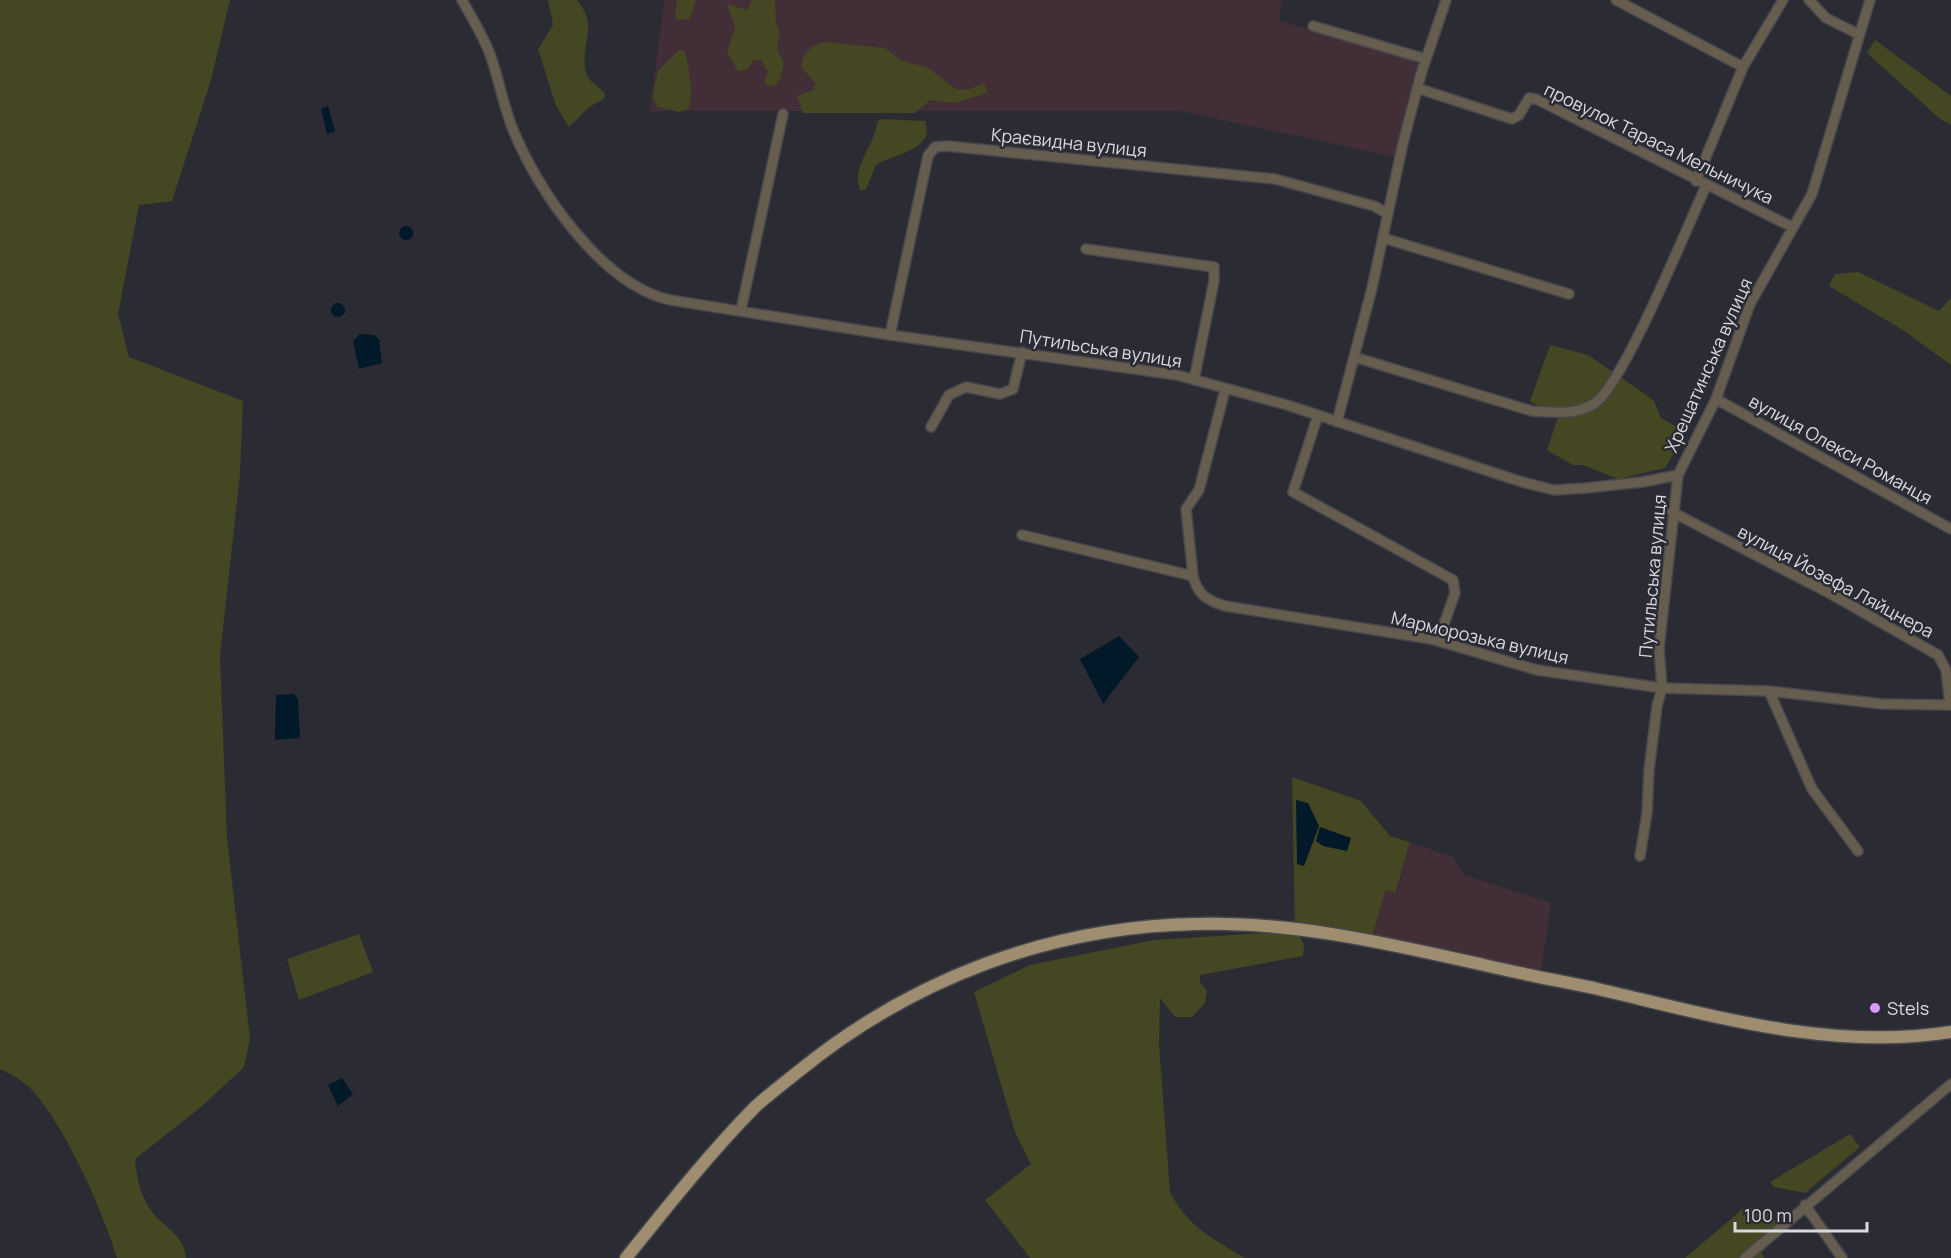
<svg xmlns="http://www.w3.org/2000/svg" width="1951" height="1258" viewBox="0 0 1951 1258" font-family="Manrope,sans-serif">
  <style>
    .industrial { fill: #412e36 }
    .green { fill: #454622 }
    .water { fill: #011929 }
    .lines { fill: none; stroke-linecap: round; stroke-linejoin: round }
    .minor-casing { stroke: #47484e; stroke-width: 12 }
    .major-casing { stroke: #47484e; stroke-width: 15 }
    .minor { stroke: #675d4f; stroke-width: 9 }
    .major { stroke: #9f8d70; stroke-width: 12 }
    .poi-dot { fill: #d99af7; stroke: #2b2c33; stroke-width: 2 }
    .labels { text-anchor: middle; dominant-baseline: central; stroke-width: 5; stroke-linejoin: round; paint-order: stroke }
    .street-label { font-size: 18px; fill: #d9dade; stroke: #2b2c33 }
    .poi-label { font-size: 18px; fill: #d9dade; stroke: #2b2c33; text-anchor: start }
  </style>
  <rect width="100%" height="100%" fill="#2b2c33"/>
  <!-- industrial -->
  <path class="industrial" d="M 664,0 L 1282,0 L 1279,21 L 1422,60 L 1395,157 L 1180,111 L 650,111 Z
    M 1410,842 L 1453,857 L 1464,875 L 1551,903 L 1541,973 L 1432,946 L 1371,939 L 1386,889 L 1397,892 Z"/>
  <!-- green -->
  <path class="green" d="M 0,0 L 230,0 L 211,80 L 172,201 L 139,205 L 118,314 L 129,357 L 243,401 L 240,473 L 220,656 L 227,838 L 250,1039 L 244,1067 L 201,1107 L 135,1159 C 137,1180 140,1196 153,1213 C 166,1229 184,1235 186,1258 L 117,1258 C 104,1213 63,1122 31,1089 C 22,1080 11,1074 0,1069 Z
    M 548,0 L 577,0 C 600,28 579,44 586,73 C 589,83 600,86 605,94 L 604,99 L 589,107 L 569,127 L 556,106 L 538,49 L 553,25 Z
    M 677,0 L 696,0 L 690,19 L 677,20 L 675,12 Z
    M 751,0 L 775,0 L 776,22 L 780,33 L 777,49 L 784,64 L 780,80 L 774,87 L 764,84 L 768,72 L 761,60 L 754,60 L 747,70 L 738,71 L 727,53 L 735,27 L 727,4 L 748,10 Z
    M 1875,40 L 1951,96 L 1951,125 L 1939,118 L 1867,53 Z
    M 825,42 L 885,48 L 901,60 L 928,68 L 956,89 L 967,90 L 984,83 L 987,91 L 982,95 L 954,103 L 930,100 L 915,113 L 803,113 L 797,96 L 813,90 L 816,84 L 801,67 C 803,53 811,44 825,42 Z
    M 679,50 L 684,50 C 689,61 694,98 688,109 L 679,112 L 658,107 L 652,97 L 658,71 Z
    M 882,119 L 925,121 C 937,149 893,154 876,165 L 866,189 L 861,191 C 851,174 868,151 874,135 C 876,131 876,126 878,121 Z
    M 1858,272 L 1939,311 L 1951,298 L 1951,365 L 1903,330 L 1829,286 L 1835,274 Z
    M 1550,345 L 1588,355 L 1645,394 L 1654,401 L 1661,418 L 1686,432 L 1665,468 L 1618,479 L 1583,465 L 1573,465 L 1547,450 L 1558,417 L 1530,401 Z
    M 1292,777 L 1361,801 L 1390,836 L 1410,842 L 1396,892 L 1386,890 L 1371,939 L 1296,931 L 1304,944 L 1303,956 L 1200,975 L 1200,982 L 1207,991 L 1205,1003 L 1192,1017 L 1175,1017 L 1160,998 L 1159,1044 L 1170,1192 C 1187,1226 1213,1239 1245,1258 L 1030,1258 L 985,1200 L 1031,1164 L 1015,1132 L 974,992 L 1030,965 L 1154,940 L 1295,931 Z
    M 359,934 L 373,972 L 299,1000 L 287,959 Z
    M 1850,1134 L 1860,1147 L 1805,1193 L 1774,1187 L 1770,1182 Z
    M 1745,1207 L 1765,1210 L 1775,1221 L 1802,1213 L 1761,1252 L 1764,1258 L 1685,1258 Z"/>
  <!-- water -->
  <path class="water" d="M 328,106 L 335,131 L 327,134 L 321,109 Z
    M399 233a7 7 0 1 1 14 0a7 7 0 1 1-14 0Z
    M331 310a7 7 0 1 1 14 0a7 7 0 1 1-14 0Z
    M 360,334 L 374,335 L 379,339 L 382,363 L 359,369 L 353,341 Z
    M 1119,636 L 1139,657 L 1103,704 L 1080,659 Z
    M 294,694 L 298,699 L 300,738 L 275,740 L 276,695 Z
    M 1296,800 L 1308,803 L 1319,826 L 1304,866 L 1297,864 Z
    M 1320,827 L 1351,838 L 1347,851 L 1323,846 L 1316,841 Z
    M 342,1078 L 353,1094 L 338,1106 L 328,1085 Z"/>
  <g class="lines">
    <!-- minor casing -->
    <g class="minor-casing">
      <path id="minor" d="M 462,0 C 472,18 484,37 491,57 C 499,80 503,104 512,127 C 536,189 602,285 670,300 L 890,335 L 1177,375 L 1287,405 L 1522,482 L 1554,490 L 1586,488 L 1642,482 L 1678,475 L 1659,648 L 1662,688 L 1657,706 L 1649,770 L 1647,813 L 1640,856
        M 1616,0 L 1743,67
        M 1809,0 L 1826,18 L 1858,34
        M 1313,26 L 1426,59
        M 1417,88 L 1512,119 L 1519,115 L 1529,98 L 1536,99 L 1792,227
        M 1696,181 L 1743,67 L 1783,0
        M 1383,238 L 1569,294
        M 1086,249 L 1214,267 L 1214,281 L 1194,380
        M 741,310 L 783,114
        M 890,335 L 928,156 L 935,147 L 947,146 L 1275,179 L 1374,206 L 1388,214
        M 1354,357 L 1532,411 C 1552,412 1576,416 1595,403 C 1624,383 1687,227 1706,186
        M 1716,399 L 1951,529
        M 1318,415 L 1293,492 L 1453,580 L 1455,593 L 1438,641
        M 1337,422 L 1372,288 L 1403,143 L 1421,74 L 1446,0
        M 931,427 L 949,395 L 966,387 L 1000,394 L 1013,389 L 1022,352
        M 1678,475 L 1716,399 L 1750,304 L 1812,194 L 1870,0
        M 1672,512 L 1831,594 L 1938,655 L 1946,670 L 1950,705
        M 1022,535 L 1193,576 C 1197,594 1208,601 1225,606 L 1431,639 L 1537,670 L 1662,688 L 1769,691 L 1882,704 L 1951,705
        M 1193,576 L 1186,509 L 1199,490 L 1225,390
        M 1769,691 L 1812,789 L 1858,851
        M 1805,1205 L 1842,1258
        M 1745,1258 L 1951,1084"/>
    </g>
    <!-- major casing -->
    <g class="major-casing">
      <path id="major" d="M 626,1258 C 667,1207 708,1155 754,1108 C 768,1095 784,1083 799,1071 C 912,979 1049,927 1195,924 C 1293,921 1390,944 1484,965 C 1522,974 1560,981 1598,989 C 1714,1016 1831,1051 1951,1032"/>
    </g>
    <!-- minor -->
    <use href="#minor" class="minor"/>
    <!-- major -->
    <use href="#major" class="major"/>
  </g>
  <!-- markers -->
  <circle class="poi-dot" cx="1875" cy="1008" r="6"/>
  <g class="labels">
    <!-- street labels -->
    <g class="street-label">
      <text transform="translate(1069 142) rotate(6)">Краєвидна вулиця</text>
      <text transform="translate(1659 143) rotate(26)">провулок Тараса Мельничука</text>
      <text transform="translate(1101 348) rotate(9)">Путильська вулиця</text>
      <text transform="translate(1708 365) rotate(-66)">Хрещатинська вулиця</text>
      <text transform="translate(1841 449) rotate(29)">вулиця Олекси Романця</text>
      <text transform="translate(1652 576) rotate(-85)">Путильська вулиця</text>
      <text transform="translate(1836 581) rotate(28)">вулиця Йозефа Ляйцнера</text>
      <text transform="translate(1480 637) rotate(13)">Марморозька вулиця</text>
    </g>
    <!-- poi labels -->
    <g class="poi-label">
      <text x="1887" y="1008">Stels</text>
    </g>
  </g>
  <!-- scale -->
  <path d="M1735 1222v9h132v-9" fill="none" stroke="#d9dade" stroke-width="3"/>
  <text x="1744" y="1222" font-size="18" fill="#d9dade" stroke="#2b2c33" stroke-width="4.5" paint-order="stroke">100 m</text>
</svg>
